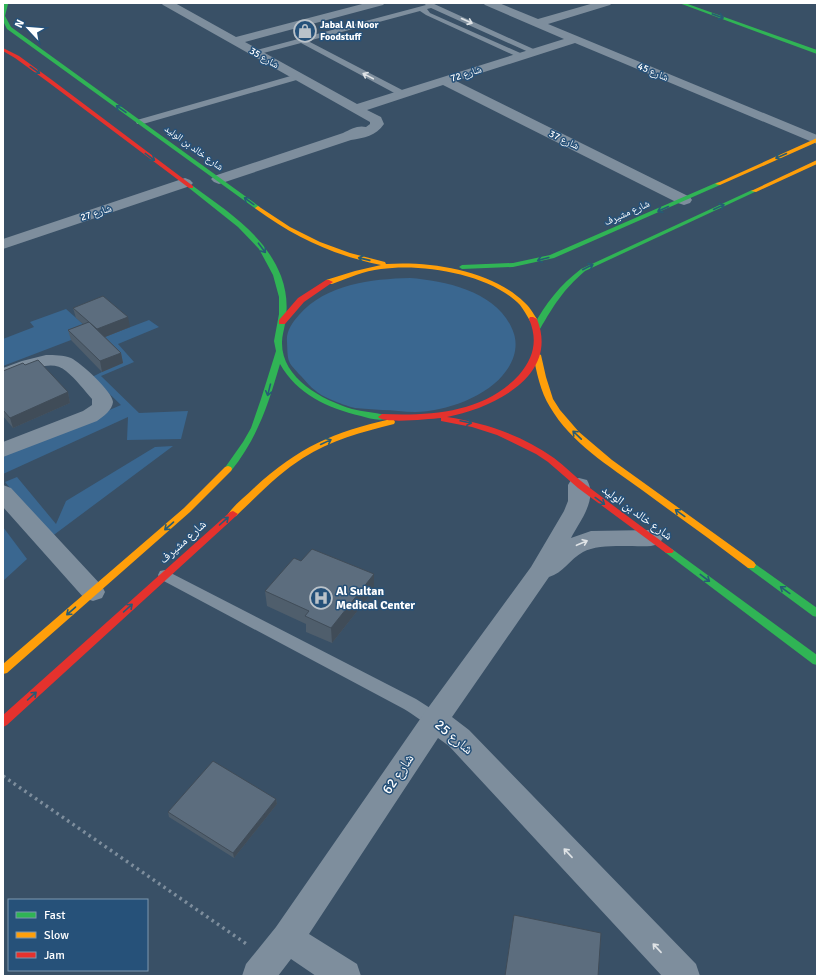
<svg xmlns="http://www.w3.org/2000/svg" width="820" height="979" viewBox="0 0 820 979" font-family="Signika,'Noto Naskh Arabic',sans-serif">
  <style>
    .green { fill: #3a6790 }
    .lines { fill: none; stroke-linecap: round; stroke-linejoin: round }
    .path { stroke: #7e8e9d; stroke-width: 3.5; stroke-dasharray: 2.5 4; stroke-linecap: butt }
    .lane { fill: #7e8e9d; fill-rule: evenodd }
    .street { fill: #7e8e9d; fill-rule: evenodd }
    .fast { fill: #30b455; fill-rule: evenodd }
    .slow { fill: #ff9f0a; fill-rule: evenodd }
    .jam { fill: #e5322d; fill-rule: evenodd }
    .wall { fill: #4f5e6c }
    .shaded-wall { fill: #404c58 }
    .building { fill: #5c6d7e; stroke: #404c58 }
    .oneway { stroke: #275b75 }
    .oneway2 { stroke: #dfe3e6 }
    .labels { text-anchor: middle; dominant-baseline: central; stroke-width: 3; stroke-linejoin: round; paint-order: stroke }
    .far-poi-label { font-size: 10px; font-weight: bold; fill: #fff; stroke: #265179; text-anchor: start }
    .far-street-label { font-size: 10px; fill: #fff; stroke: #265179 }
    .street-label { font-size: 12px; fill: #fff; stroke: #265179 }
    .poi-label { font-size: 12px; font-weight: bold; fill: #fff; stroke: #265179; text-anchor: start }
    .near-street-label { font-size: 14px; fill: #fff; stroke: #265179 }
  </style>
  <rect width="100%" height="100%" fill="#395066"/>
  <!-- green -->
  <path class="green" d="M 410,278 C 448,281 501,293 514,334 C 518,347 514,360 506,371 C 489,396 445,412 415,412 C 404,412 393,410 382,410 C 373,409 363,409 355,408 C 346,406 322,397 316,391 C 310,387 306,381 301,376 C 287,361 288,363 287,342 C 286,331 292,323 299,315 C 326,284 371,279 410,278 Z
    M 66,309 L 92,332 L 3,366 L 3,339 L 34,327 L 30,322 Z
    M 149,320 L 159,327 L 118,344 L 134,362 L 101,376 L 139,413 L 188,411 L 181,439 L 127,440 L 128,417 L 3,474 L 3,456 L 121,405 L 92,377 L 102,372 L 99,339 Z
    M 173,446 L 51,537 L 5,482 L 17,477 L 56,524 L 66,501 L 155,447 Z
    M 3,527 L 27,559 L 3,581 Z"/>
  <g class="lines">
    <!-- path -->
    <path class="path" d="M 3,776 L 248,945"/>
    <!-- lane -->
    <path class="lane" d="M 423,3 L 432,3 L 540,52 L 536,54 L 533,54 L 431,8 L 427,9 L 430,13 L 527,56 L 526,58 L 520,58 L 426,15 L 420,11 L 308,41 L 406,92 L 406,96 L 400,96 L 301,43 L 256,55 L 252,53 L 253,51 L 426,5 Z
      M 294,75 L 300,75 L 301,77 L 300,79 L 143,124 L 137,124 L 136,122 L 137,120 Z
      M 165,570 L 416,699 L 441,715 L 443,720 L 441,725 C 428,729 415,715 404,709 L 160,579 L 158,575 L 160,571 Z"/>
    <!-- street -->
    <path class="street" d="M 161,3 L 175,3 L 236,37 L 366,3 L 385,3 L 383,5 L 245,42 L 357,104 L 564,39 L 485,5 L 483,3 L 499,3 L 538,19 L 594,3 L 612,3 L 610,5 L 548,24 L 817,135 L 817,144 L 575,43 L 456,81 L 690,197 L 692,200 L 690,203 L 684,205 L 678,203 L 443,85 L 367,110 L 381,117 L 384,124 C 376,136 364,138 351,140 L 219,184 L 214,182 L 211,179 L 214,176 L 343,133 C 351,129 358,125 366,127 L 370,124 L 370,122 L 163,5 Z
      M 185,178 L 190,180 L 193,183 L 190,186 L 3,249 L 3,239 Z
      M 46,355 C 55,355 63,355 71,358 C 80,362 113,392 113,402 C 112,410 104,416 97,421 L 3,457 L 3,442 L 83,411 L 92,405 L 92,399 C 84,390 76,379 66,371 C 49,356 21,376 3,381 L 3,368 L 22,361 Z
      M 579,478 L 587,480 C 598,499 580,521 571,538 L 591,531 L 651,530 L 659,532 L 663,538 L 659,544 L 651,546 C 632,547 599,543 583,552 C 570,559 563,573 549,577 L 452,717 L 469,730 L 696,964 L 700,976 L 662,976 L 449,746 L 438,738 L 309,934 L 357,964 L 361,976 L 316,976 L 291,959 L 278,976 L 242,976 L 246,964 L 276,927 L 425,712 L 531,567 L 564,511 L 568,501 L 568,485 L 571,480 Z
      M 3,485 L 11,488 L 102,586 L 105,592 L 102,598 L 93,601 L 84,598 L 3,507 Z"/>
    <!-- fast -->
    <path class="fast" d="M 4,3 L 8,4 L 5,16 L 11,27 L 260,207 L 260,209 L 256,209 L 7,29 L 3,21 Z
      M 679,3 L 685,3 L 817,50 L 817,54 Z
      M 718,182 L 721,184 L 720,185 L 554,258 L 513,267 L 462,269 L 459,267 L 462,265 L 513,263 L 550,255 Z
      M 189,186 L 193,186 C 227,211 265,235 281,276 C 287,292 288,308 285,324 C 284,330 282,336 282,342 C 281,378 322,400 352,409 C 363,412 374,412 385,415 L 386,417 L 385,419 C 378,421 368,418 361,416 C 327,408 297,394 280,364 C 268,405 258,437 231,471 L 225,471 L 224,469 L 243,442 L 251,428 L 261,399 L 276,351 L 274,341 L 279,314 L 279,297 L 273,275 L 259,249 L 238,227 L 189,188 Z
      M 752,190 L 757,191 L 585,271 C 563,290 554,305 540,329 L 537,329 L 533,327 C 545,304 560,285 581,269 Z
      M 669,548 L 672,549 L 817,655 L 817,665 L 813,664 L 666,553 L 664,551 L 666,549 Z
      M 751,561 L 817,608 L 817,617 L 813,616 L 748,568 L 746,565 L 748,562 Z"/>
    <!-- slow -->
    <path class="slow" d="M 817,138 L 817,142 L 720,185 L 715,184 Z
      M 817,160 L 817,164 L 756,192 L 751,191 Z
      M 258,206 L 290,227 L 320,242 L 350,253 L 385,262 L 386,264 C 430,261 491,270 524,302 C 529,306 533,313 537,319 L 533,321 L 530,321 C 527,316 524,310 520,305 C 491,274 422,263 381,269 C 364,271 348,278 332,284 L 326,284 L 326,280 L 355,271 L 381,265 C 333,255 296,238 256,209 L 255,208 Z
      M 534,353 L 537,353 L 541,355 L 546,377 L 553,399 L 560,410 L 579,432 L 612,460 L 754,562 L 756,565 L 754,568 L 748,568 C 713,541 677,516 642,490 C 609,466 571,443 550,407 C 540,391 537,373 533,355 Z
      M 391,419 L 394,420 L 395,422 L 394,424 C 362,432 331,440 303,458 C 278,474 257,496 236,516 L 233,517 L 228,514 C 235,504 246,496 254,488 C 299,447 333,432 391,419 Z
      M 228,466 L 231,467 L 232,469 L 231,471 L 190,512 L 7,673 L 3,674 L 3,664 L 184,508 L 225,467 Z"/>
    <!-- jam -->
    <path class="jam" d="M 3,48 L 19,56 L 52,80 L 193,186 L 193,188 L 189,188 L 48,82 L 15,58 L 3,51 Z
      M 326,280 L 329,280 L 333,282 L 304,302 L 285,324 L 279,324 L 279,320 L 298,298 Z
      M 530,317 L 533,317 L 537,319 C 560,377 492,408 447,417 C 485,423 522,435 554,458 C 565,466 575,477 586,485 C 615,507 643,528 672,549 L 674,551 L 672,553 L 666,553 L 578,488 L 548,462 L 536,454 L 497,435 L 472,427 L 441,421 L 441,418 C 429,419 385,424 378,417 L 382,414 C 430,416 484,413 519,375 C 534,358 538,340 529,319 Z
      M 233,511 L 238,514 L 236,516 L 7,725 L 3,727 L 3,715 L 230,512 Z"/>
  </g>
  <!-- wall -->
  <path class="wall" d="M 73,308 L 130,327 L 105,337 L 121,353 L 123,363 L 102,372 L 71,340 L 68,330 L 83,324 L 76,318 Z
    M 25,365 L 68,392 L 70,403 L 13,428 L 3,416 L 3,371 Z
    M 374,590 L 332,643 L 306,632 L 306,624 L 267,606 L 265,591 Z
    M 276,799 L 277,804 L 234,858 L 169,817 L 168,812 Z"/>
  <!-- shaded-wall -->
  <path class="shaded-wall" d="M 128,317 L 130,327 L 100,339 L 97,329 Z
    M 121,353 L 123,363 L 102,372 L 100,361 Z
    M 68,392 L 70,403 L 13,428 L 10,418 Z
    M 374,574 L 374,590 L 332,643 L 331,628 Z
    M 276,799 L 277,804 L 234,858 L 233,853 Z"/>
  <!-- building -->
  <path class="building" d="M 103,296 L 128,317 L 97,329 L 89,322 L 121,353 L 100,361 L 68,330 L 89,322 L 73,308 Z
    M 38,360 L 68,392 L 10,418 L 3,410 L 3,371 L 23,363 L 25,365 Z
    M 312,549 L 374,574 L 331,628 L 305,616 L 309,611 L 265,591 L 294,558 L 301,561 Z
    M 213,761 L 276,799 L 233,853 L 168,812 Z
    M 514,915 L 601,933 L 598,976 L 505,976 Z"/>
  <!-- one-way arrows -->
  <defs><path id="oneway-shaft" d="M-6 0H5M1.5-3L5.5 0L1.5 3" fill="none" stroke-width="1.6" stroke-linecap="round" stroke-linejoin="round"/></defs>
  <g class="oneway">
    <use href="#oneway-shaft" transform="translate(718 16) rotate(20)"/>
    <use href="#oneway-shaft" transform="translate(35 70) rotate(36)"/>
    <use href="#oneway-shaft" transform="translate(121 109) rotate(-145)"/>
    <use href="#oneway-shaft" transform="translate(781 156) rotate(156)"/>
    <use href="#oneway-shaft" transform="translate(150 157) rotate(37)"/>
    <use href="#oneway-shaft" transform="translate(249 201) rotate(-144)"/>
    <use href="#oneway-shaft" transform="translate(719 207) rotate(-25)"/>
    <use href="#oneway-shaft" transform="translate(663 209) rotate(156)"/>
    <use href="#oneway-shaft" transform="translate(262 248) rotate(53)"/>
    <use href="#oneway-shaft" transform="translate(364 259) rotate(-167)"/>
    <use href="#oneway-shaft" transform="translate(543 259) rotate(165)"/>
    <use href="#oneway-shaft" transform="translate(588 267) rotate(-27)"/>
    <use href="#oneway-shaft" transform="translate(269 390) rotate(104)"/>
    <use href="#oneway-shaft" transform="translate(466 422) rotate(12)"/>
    <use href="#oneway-shaft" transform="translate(577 435) rotate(-136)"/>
    <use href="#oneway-shaft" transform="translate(326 442) rotate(-25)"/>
    <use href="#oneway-shaft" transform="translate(600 501) rotate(36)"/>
    <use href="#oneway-shaft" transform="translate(680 513) rotate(-144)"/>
    <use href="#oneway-shaft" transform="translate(224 521) rotate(-42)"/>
    <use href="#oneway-shaft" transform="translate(169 526) rotate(139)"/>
    <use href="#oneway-shaft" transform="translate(705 578) rotate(37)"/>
    <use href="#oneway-shaft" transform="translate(785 590) rotate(-144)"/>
    <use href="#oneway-shaft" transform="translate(128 608) rotate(-42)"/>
    <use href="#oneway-shaft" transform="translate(71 611) rotate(139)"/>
    <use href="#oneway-shaft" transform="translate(32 696) rotate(-42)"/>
  </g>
  <g class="oneway2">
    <use href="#oneway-shaft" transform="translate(467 21) rotate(24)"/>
    <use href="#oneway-shaft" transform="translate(368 76) rotate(-152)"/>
    <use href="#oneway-shaft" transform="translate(582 543) rotate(-23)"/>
    <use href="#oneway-shaft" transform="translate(568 853) rotate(-133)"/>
    <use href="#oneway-shaft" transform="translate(657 948) rotate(-133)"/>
  </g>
  <!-- icons -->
  <defs>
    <g id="shop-ring" transform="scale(1.15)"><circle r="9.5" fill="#265179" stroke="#bac2c9" stroke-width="1.5"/><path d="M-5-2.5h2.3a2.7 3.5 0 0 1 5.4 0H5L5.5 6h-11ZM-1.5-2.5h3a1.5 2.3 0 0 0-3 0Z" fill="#bac2c9"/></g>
    <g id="hospital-ring" transform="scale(1.15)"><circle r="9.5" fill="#265179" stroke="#bac2c9" stroke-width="1.5"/><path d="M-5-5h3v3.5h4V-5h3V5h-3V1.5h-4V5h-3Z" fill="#bac2c9"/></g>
  </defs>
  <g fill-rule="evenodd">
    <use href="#shop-ring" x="305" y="31"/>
    <use href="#hospital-ring" x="321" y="598"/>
  </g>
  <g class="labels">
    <!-- far-poi labels -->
    <g class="far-poi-label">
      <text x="320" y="25">Jabal Al Noor<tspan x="320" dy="12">Foodstuff</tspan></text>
    </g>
    <!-- far-street labels -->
    <g class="far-street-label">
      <text transform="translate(264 58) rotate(30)">شارع 35</text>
      <text transform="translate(653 72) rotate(23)">شارع 45</text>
      <text transform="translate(466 74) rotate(-18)">شارع 72</text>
      <text transform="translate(564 140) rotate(26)">شارع 37</text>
      <text transform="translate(194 148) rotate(36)">شارع خالد بن الوليد</text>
      <text transform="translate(96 213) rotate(-18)">شارع 27</text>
      <text transform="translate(627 213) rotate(-24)">شارع مشيرف</text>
    </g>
    <!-- street labels -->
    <g class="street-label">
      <text transform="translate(637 513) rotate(36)">شارع خالد بن الوليد</text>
      <text transform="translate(183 542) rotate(-42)">شارع مشيرف</text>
    </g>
    <!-- poi labels -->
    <g class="poi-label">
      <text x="336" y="591">Al Sultan<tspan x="336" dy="14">Medical Center</tspan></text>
    </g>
    <!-- near-street labels -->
    <g class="near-street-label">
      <text transform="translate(454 737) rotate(40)">شارع 25</text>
      <text transform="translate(398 774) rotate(-56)">شارع 62</text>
    </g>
  </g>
  <!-- border -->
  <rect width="820" height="979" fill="none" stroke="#ffffff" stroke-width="8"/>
  <!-- legend -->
  <rect x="8" y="899" width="140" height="72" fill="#265179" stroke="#7d97af"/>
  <rect x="16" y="912" width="20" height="6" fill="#30b455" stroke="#7d97af"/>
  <text x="44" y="919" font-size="12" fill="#ffffff">Fast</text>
  <rect x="16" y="932" width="20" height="6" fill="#ff9f0a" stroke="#7d97af"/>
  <text x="44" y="939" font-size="12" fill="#ffffff">Slow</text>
  <rect x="16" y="952" width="20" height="6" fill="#e5322d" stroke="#7d97af"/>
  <text x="44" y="959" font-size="12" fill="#ffffff">Jam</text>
  <!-- north arrow -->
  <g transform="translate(28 28) rotate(296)" stroke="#265179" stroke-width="3" paint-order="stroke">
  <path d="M0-3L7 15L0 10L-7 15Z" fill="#ffffff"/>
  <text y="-6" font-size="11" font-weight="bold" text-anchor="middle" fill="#ffffff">N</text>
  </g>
</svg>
